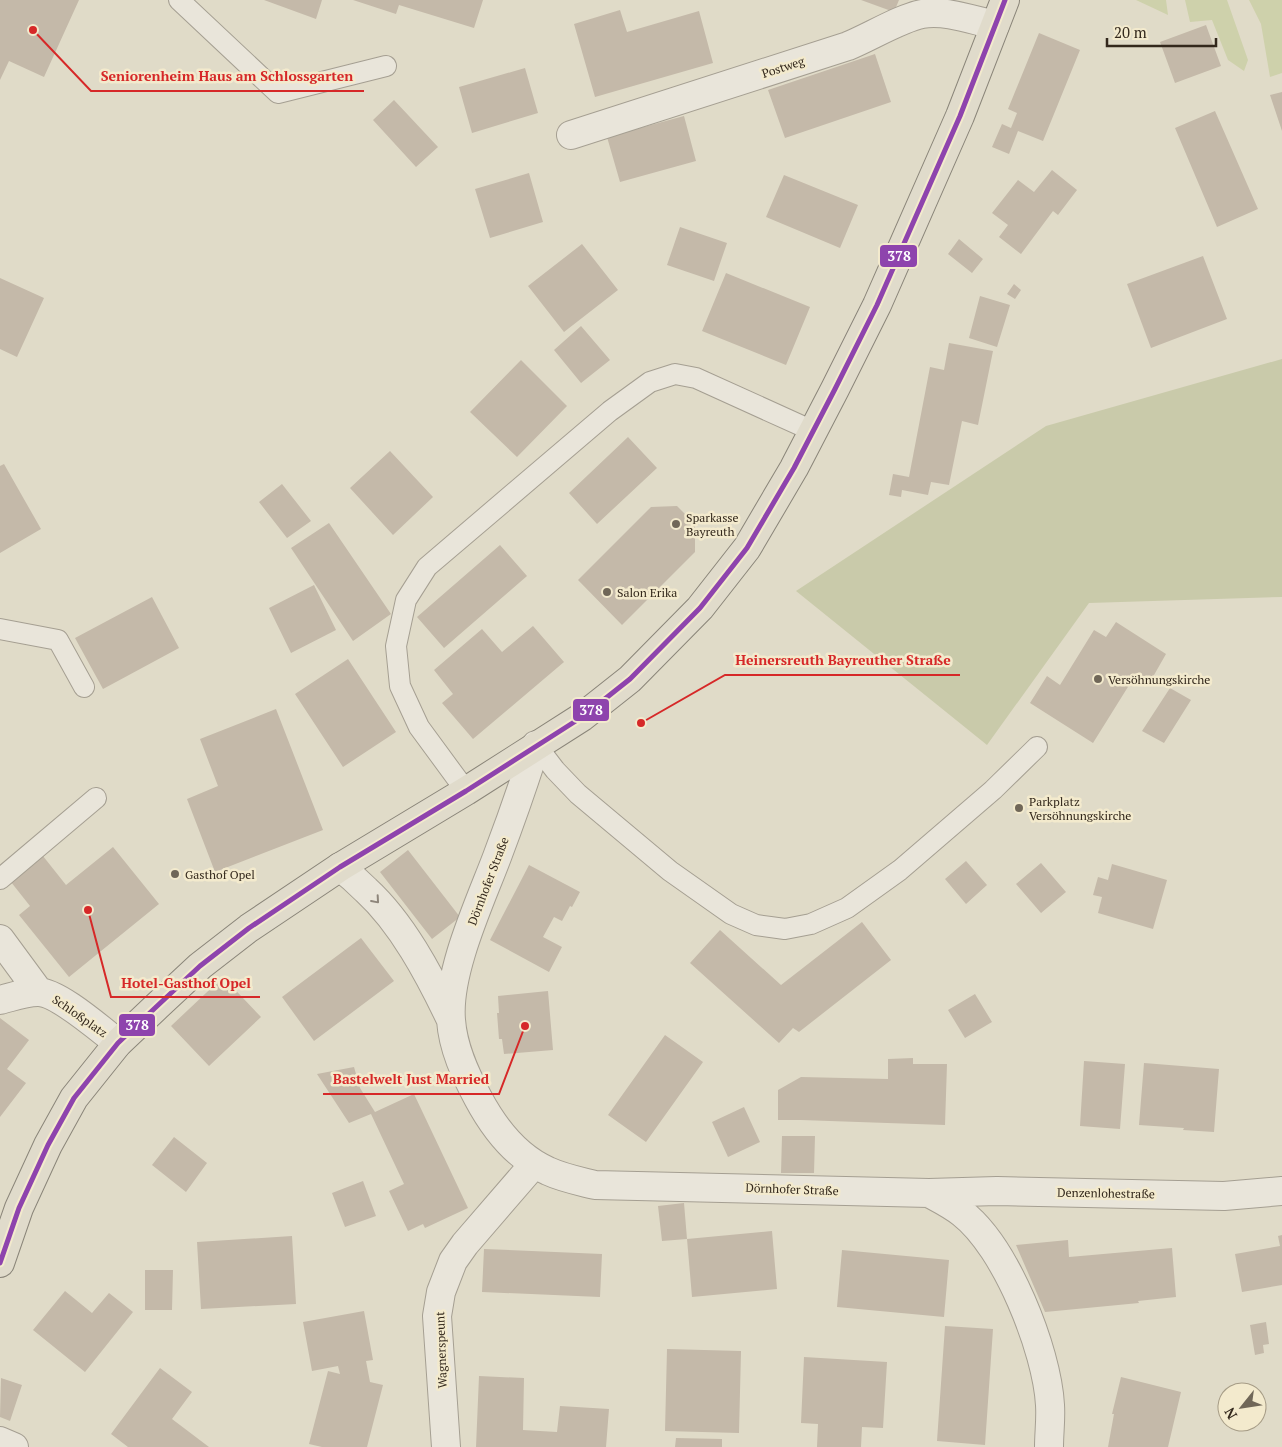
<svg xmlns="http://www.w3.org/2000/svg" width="1282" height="1447" viewBox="0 0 1282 1447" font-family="'PT Serif',serif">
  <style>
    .green { fill: #ced1ab }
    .cemetery { fill: #c9caaa }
    .building { fill: #c4b9a9 }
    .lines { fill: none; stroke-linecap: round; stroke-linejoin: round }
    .lane-casing { stroke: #a59f92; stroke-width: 22 }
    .street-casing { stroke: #a59f92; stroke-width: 30 }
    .primary-casing { stroke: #8a8579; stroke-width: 30 }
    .lane { stroke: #e9e5da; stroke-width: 20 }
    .street { stroke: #e9e5da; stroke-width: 28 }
    .primary { stroke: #e0dbcb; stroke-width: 28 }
    .bus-1-casing { stroke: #f3eacd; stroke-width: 9 }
    .bus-1 { stroke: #8e44ad; stroke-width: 5 }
    .oneway { stroke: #8e867b }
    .poi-dot { fill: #706758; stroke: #f3eacd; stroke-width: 2 }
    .labels { text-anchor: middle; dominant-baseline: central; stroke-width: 5; stroke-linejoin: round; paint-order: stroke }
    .street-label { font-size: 12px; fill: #33281c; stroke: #f3eacd }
    .poi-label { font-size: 12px; fill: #33281c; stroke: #f3eacd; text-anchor: start }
    .leader { fill: none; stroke: #d62828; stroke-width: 2 }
    .callout-dot { fill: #d62828; stroke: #f3eacd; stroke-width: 2 }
    .callout-label { font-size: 14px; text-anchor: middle; font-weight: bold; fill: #d62828; stroke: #f3eacd; stroke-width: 5; stroke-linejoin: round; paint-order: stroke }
    .line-badge { stroke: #f3eacd; stroke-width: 2 }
    .badge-label { font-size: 14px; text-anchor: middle; font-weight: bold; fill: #fff }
  </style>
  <rect width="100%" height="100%" fill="#e0dbc8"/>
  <!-- green -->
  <path class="green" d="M 1136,0 L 1166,0 L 1168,15 Z
    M 1185,0 L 1227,0 L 1248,60 L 1244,71 L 1228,60 L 1212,20 L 1190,22 Z
    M 1249,0 L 1282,0 L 1282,73 L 1270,77 L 1261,24 Z"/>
  <!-- cemetery -->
  <path class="cemetery" d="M 1282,359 L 1282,597 L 1089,603 L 987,745 L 796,591 L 1046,426 Z"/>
  <!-- building -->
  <path class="building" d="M 0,0 L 79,0 L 44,77 L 9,61 L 0,80 Z
    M 264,0 L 322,0 L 316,19 Z
    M 353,0 L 483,0 L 474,28 L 399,5 L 396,14 Z
    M 861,0 L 899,0 L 894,12 Z
    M 620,10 L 627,32 L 699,11 L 713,63 L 595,97 L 574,24 Z
    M 1206,25 L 1221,66 L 1175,83 L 1160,42 Z
    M 1039,33 L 1080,50 L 1043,141 L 1018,131 L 1009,154 L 992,147 L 1002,124 L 1011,128 L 1017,113 L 1008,109 Z
    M 875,54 L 891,102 L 785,138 L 768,90 Z
    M 525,68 L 538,113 L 472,133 L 459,87 Z
    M 1282,92 L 1282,131 L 1270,95 Z
    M 394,100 L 438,147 L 416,167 L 373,120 Z
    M 1215,111 L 1258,209 L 1217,227 L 1175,128 Z
    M 684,116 L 696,161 L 620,182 L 607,137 Z
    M 1052,170 L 1077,190 L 1058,215 L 1053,211 L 1021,254 L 999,237 L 1008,225 L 992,213 L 1018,180 L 1034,192 Z
    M 529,173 L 543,222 L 490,238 L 475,189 Z
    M 784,175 L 858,205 L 840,248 L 766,217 Z
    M 680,227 L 727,243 L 714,281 L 667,265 Z
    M 959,239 L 983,259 L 972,273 L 948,254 Z
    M 582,244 L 618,290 L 564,332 L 528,286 Z
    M 1203,256 L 1227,319 L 1151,348 L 1127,284 Z
    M 726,273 L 810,307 L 786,365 L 702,331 Z
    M 0,278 L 44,298 L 17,357 L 0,349 Z
    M 1014,284 L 1021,290 L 1015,299 L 1007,294 Z
    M 980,296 L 1010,305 L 997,347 L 969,338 Z
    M 581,326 L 610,360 L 581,383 L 554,350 Z
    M 949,343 L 993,351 L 978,425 L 962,421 L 949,485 L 931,482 L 928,495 L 902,490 L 901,497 L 889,495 L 893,474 L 909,477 L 930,367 L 944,370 Z
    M 521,360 L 567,406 L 517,457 L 470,412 Z
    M 628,437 L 657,468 L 597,524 L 569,493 Z
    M 390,451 L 433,497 L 393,535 L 350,488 Z
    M 4,464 L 41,529 L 0,553 L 0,466 Z
    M 282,484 L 311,521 L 287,538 L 259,502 Z
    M 677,506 L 695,524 L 695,552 L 622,625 L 578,580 L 651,507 Z
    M 329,523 L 391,614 L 353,641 L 291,548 Z
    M 500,545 L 527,576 L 444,648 L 417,617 Z
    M 314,585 L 336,630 L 291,653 L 269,608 Z
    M 152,597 L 179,648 L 103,689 L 75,638 Z
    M 1116,622 L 1166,654 L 1150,682 L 1136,674 L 1093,743 L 1030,703 L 1047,676 L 1060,685 L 1094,630 L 1106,637 Z
    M 533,626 L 564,662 L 473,739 L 442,703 L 453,694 L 434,670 L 482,629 L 502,652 Z
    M 348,659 L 396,732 L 343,767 L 295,694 Z
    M 1170,688 L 1191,700 L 1164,743 L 1142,731 Z
    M 276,709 L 323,830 L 215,872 L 187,799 L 218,786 L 200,739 Z
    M 113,847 L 159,904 L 69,977 L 19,915 L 30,906 L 7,877 L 39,851 L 66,885 Z
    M 408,850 L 460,917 L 432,939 L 380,872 Z
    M 966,861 L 987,885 L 966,904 L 945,879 Z
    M 1041,863 L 1066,892 L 1041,913 L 1016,884 Z
    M 1112,864 L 1167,880 L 1153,929 L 1098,913 L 1102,897 L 1093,895 L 1098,877 L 1108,880 Z
    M 529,865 L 580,892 L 572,907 L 570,906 L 562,921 L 554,917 L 543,937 L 562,947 L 549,972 L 490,940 Z
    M 862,922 L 891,960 L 799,1032 L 793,1028 L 779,1043 L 690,963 L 720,930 L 781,985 Z
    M 361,938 L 394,981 L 314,1041 L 282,997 Z
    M 223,977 L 261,1017 L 209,1066 L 171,1026 Z
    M 548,991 L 553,1050 L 504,1054 L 502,1039 L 499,1039 L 497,1013 L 499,1013 L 498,996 Z
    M 975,994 L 992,1022 L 965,1038 L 948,1010 Z
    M 0,1018 L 29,1040 L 7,1069 L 26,1083 L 0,1117 Z
    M 665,1035 L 703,1062 L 646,1142 L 608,1115 Z
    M 913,1058 L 913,1064 L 947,1064 L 945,1125 L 801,1120 L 778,1120 L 778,1090 L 801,1077 L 888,1079 L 888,1059 Z
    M 1084,1061 L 1125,1064 L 1120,1129 L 1080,1126 Z
    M 1144,1063 L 1219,1069 L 1214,1132 L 1183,1130 L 1184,1128 L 1139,1125 Z
    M 354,1067 L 360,1088 L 375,1112 L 414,1094 L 468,1208 L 425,1228 L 423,1224 L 408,1231 L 389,1191 L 404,1184 L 371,1114 L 349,1123 L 317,1074 Z
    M 744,1107 L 760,1142 L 728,1157 L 712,1122 Z
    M 782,1136 L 815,1136 L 814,1173 L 781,1173 Z
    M 174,1137 L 207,1163 L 186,1192 L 152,1165 Z
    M 363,1181 L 376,1216 L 345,1227 L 332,1193 Z
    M 684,1203 L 687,1239 L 662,1241 L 658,1206 Z
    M 772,1231 L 777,1289 L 692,1297 L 687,1239 Z
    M 1282,1235 L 1282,1285 L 1242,1292 L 1235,1254 L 1280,1246 L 1278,1236 Z
    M 292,1236 L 296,1304 L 201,1309 L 197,1242 Z
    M 1068,1240 L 1069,1257 L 1172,1248 L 1176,1297 L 1138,1301 L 1139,1303 L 1045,1312 L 1016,1245 Z
    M 484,1249 L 602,1254 L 600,1297 L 482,1292 Z
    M 842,1250 L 949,1260 L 944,1317 L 837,1307 Z
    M 145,1270 L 173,1270 L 172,1310 L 145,1310 Z
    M 65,1291 L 92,1313 L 109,1293 L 133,1312 L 85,1372 L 33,1330 Z
    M 364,1311 L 373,1360 L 366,1361 L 370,1382 L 383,1385 L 367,1447 L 322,1447 L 309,1444 L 328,1371 L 340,1374 L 338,1366 L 312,1371 L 303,1322 Z
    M 1266,1322 L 1269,1344 L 1263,1345 L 1264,1353 L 1255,1355 L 1250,1325 Z
    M 945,1326 L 993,1329 L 985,1445 L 937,1441 Z
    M 667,1349 L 741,1351 L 739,1433 L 665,1431 Z
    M 804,1357 L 887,1362 L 883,1428 L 862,1427 L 861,1447 L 817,1447 L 818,1424 L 801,1423 Z
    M 160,1368 L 192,1392 L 172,1419 L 209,1447 L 128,1447 L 111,1434 Z
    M 479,1376 L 524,1378 L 523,1430 L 557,1432 L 560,1406 L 609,1409 L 606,1447 L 476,1447 Z
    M 1121,1377 L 1181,1392 L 1168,1447 L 1108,1447 L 1114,1414 L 1112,1414 Z
    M 1,1378 L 22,1385 L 10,1421 L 0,1417 Z
    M 676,1438 L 722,1439 L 722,1447 L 675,1447 Z"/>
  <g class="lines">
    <!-- lane casing -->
    <g class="lane-casing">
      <path id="lane" d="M 179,0 L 278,93 L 386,66
        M 0,629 L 58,640 L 84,687
        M 536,745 L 555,770 L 578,794 L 670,871 L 731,914 L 756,925 L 785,929 L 811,924 L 847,908 L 900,870 L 993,790 L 1037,747
        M 466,791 L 419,727 L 400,686 L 396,646 L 406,600 L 427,567 L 610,411 L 650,382 L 675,374 L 696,378 L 813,431
        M 0,879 L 96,798"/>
    </g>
    <!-- street casing -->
    <g class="street-casing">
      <path id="street" d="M 571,135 L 848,46 C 870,37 901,18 922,14 C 946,10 972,20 995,25
        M 536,745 C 524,783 511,820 497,857 C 480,902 447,972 451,1020 C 453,1048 465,1074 478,1098 C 494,1128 516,1157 548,1171 C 563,1178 579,1181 595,1185 L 929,1193 L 997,1191 L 1224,1196 L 1282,1191
        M 340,867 C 349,874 358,882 366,890 C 402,923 429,974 450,1018
        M 0,939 L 39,992
        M 0,1000 C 12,997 25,992 38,992 C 58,992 101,1030 118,1043
        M 929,1193 C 940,1199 952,1205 962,1213 C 1006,1247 1047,1350 1050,1405 C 1051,1419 1049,1433 1049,1447
        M 0,1441 L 14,1447
        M 446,1447 L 437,1316 L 441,1292 L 453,1261 L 465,1244 L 534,1164"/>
    </g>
    <!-- primary casing -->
    <g class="primary-casing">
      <path id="primary" d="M 0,1263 L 19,1208 L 48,1145 L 74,1098 L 118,1043 L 155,1008 L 200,966 L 249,928 L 340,867 L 466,791 L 582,717 L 630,679 L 700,608 L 747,548 L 794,468 L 835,389 L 877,305 L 960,116 L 1005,0"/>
    </g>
    <!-- lane -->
    <use href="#lane" class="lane"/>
    <!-- street -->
    <use href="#street" class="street"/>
    <!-- primary -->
    <use href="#primary" class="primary"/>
    <!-- bus-1 casing -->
    <g class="bus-1-casing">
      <path id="bus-1" d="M 0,1263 L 19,1208 L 48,1145 L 74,1098 L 118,1043 L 155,1008 L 200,966 L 249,928 L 340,867 L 466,791 L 582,717 L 630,679 L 700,608 L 747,548 L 794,468 L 835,389 L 877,305 L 960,116 L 1005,0"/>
    </g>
    <!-- bus-1 -->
    <use href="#bus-1" class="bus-1"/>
  </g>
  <!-- one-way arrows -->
  <defs><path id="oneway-chevron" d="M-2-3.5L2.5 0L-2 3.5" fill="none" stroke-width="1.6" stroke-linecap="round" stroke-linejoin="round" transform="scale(1.25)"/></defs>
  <use class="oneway" href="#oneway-chevron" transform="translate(376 900) rotate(49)"/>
  <!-- markers -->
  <g class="poi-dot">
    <circle cx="676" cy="524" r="5"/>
    <circle cx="607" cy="592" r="5"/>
    <circle cx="1098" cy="679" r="5"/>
    <circle cx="1019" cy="808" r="5"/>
    <circle cx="175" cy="874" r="5"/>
  </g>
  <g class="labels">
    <!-- street labels -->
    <g class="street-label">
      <text transform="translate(783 67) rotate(-18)">Postweg</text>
      <text transform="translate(488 881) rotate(-69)">Dörnhofer Straße</text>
      <text transform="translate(80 1016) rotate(35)">Schloßplatz</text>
      <text transform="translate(792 1189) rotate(2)">Dörnhofer Straße</text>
      <text transform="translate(1106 1193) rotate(1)">Denzenlohestraße</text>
      <text transform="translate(441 1350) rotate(-92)">Wagnerspeunt</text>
    </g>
    <!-- poi labels -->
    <g class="poi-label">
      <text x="686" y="517">Sparkasse<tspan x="686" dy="14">Bayreuth</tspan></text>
      <text x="617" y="592">Salon Erika</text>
      <text x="1108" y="679">Versöhnungskirche</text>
      <text x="1029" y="801">Parkplatz<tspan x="1029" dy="14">Versöhnungskirche</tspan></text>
      <text x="185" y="874">Gasthof Opel</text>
    </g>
  </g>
  <!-- callouts -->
  <path class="leader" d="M33 30L91 91H364M641 723L725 675H960M88 910L111 997H260M525 1026L499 1094H323"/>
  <g class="callout-dot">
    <circle cx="33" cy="30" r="5"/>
    <circle cx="641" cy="723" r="5"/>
    <circle cx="88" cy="910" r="5"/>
    <circle cx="525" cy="1026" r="5"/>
  </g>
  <g class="callout-label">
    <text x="227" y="81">Seniorenheim Haus am Schlossgarten</text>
    <text x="843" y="665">Heinersreuth Bayreuther Straße</text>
    <text x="186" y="988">Hotel-Gasthof Opel</text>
    <text x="411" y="1084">Bastelwelt Just Married</text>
  </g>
  <g class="line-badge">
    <rect x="879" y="244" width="39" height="24" rx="5" fill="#8e44ad"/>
    <rect x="572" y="698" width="38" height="24" rx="5" fill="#8e44ad"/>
    <rect x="118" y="1013" width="38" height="24" rx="5" fill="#8e44ad"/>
  </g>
  <g class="badge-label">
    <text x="899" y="261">378</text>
    <text x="591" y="715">378</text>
    <text x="137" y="1030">378</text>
  </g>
  <!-- north arrow -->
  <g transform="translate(1242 1407) rotate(240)"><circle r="24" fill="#f3eacd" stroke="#a69c86"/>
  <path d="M0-4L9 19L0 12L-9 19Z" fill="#706758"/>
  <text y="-8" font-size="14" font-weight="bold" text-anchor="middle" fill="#33281c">N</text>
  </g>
  <!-- scale -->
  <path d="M1107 38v8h109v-8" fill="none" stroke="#33281c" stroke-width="2.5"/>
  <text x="1114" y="38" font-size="15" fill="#33281c" stroke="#f3eacd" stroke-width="4" paint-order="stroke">20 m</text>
</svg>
